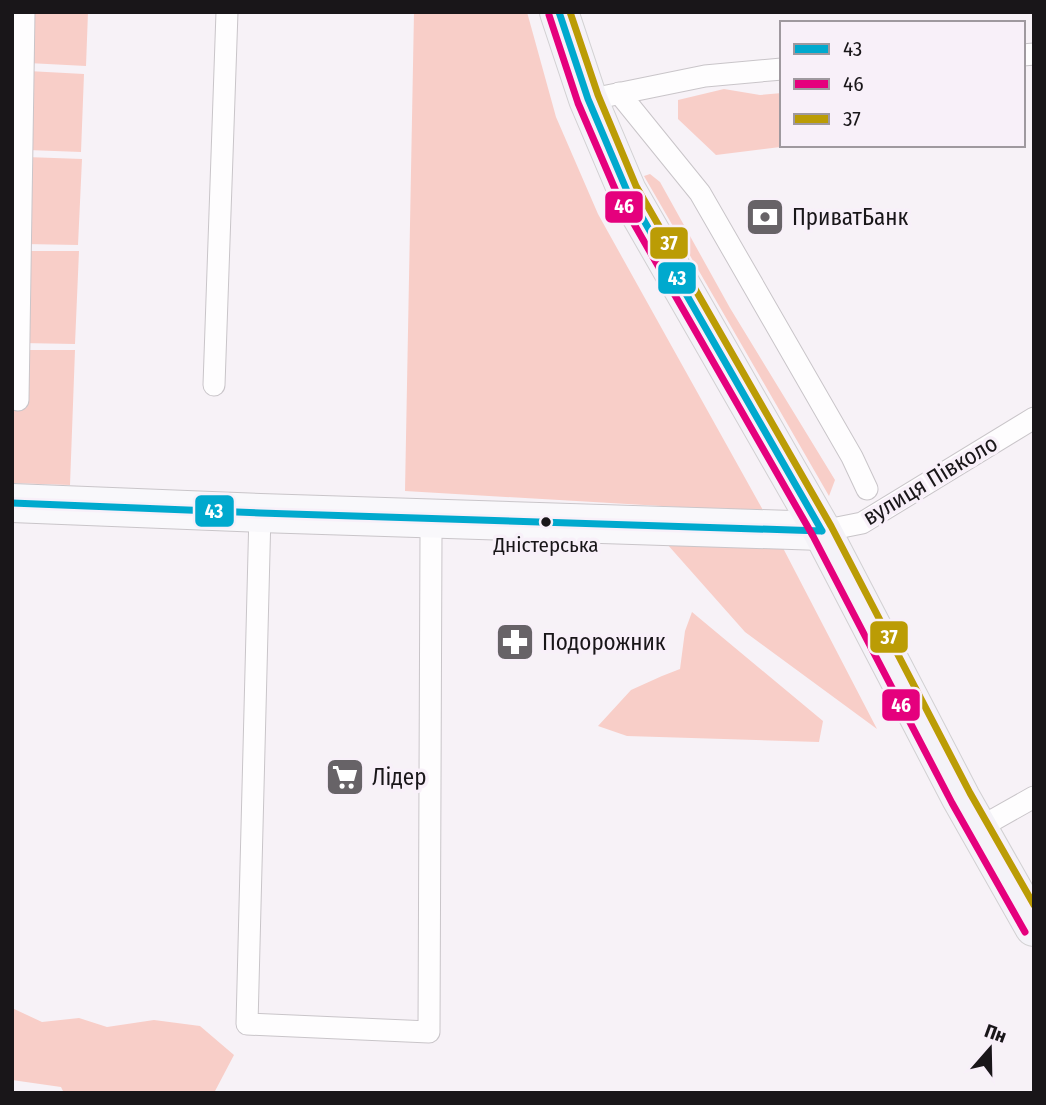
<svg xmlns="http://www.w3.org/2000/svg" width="1046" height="1105" viewBox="0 0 1046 1105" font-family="'Fira Sans Condensed',sans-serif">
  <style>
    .green { fill: #f8cec8 }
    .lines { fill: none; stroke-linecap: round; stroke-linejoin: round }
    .lane-casing { stroke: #c9c5c9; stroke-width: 23 }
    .secondary-casing { stroke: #c9c5c9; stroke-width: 40 }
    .primary-casing { stroke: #d2d0d2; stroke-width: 40 }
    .lane { stroke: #fefdfe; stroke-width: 21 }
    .secondary { stroke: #f9f8fb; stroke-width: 38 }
    .primary { stroke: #f4f3f8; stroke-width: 38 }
    .bus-1-casing { stroke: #f8f0f9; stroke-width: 12 }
    .bus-2-casing { stroke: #f8f0f9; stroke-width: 12 }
    .bus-3-casing { stroke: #f8f0f9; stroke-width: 12 }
    .bus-1 { stroke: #00a9ce; stroke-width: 7 }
    .bus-2 { stroke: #e5007d; stroke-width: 7 }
    .bus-3 { stroke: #bb9c05; stroke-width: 7 }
    .bus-dot { fill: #191619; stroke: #f8f0f9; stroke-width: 2.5 }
    .labels { text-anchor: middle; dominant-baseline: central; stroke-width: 7; stroke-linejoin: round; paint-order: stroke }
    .bus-label { font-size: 21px; fill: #191619; stroke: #f8f0f9 }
    .poi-label { font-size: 23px; fill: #191619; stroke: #f8f0f9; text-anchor: start }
    .street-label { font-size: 23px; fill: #191619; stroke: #f8f0f9 }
    .line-badge { stroke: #f8f0f9; stroke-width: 2.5 }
    .badge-label { font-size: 19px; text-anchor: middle; font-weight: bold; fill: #fff }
  </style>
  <rect width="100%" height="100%" fill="#f7f2f7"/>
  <!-- green -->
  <path class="green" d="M 28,12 L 88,12 L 86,66 L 28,63 Z
    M 414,12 L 527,12 L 556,117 L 598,214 L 764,512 L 405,491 Z
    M 28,71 L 84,74 L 81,152 L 28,150 Z
    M 724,89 L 760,95 L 782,93 L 782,145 L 797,145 L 716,155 L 678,119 L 678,100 Z
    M 26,157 L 82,159 L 78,245 L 25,244 Z
    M 650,174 L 660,182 L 730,308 L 835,480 L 829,496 L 644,176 Z
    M 24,251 L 79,251 L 75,344 L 22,343 Z
    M 12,350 L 75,350 L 70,485 L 12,483 Z
    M 667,544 L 783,548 L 877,729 L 745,632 Z
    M 692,612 L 823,721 L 819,742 L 627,736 L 598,726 L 631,690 L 662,676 L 680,669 L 685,631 Z
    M 12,1008 L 42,1022 L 79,1018 L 107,1027 L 154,1020 L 200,1026 L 234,1055 L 214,1093 L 64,1093 L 61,1087 L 12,1080 Z"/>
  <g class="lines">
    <!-- lane casing -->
    <g class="lane-casing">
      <path id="lane" d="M 1023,55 L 1034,54
        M 619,93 L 700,193 L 852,457 L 867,489
        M 607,96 L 705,76 L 782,69
        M 214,385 L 227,12
        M 18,400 L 24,12
        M 260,513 L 247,1024 L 429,1032 L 431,534 L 429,518
        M 822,531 L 862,523 L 1034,418
        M 979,828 L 1034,797"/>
    </g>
    <!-- secondary casing -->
    <g class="secondary-casing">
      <path id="secondary" d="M 12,503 L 260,513 L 822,531"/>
    </g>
    <!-- primary casing -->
    <g class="primary-casing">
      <path id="primary" d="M 559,12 L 588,99 L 627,191 L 822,531 L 961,798 L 1034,927"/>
    </g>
    <!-- lane -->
    <use href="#lane" class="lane"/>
    <!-- secondary -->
    <use href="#secondary" class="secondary"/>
    <!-- primary -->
    <use href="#primary" class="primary"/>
    <!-- bus-1 casing -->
    <g class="bus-1-casing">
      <path id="bus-1" d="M 559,12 L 588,99 L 627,191 L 822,531
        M 12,503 L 260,513 L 822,531"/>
    </g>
    <!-- bus-2 casing -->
    <g class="bus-2-casing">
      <path id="bus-2" d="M 549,15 L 578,103 L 618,196 L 813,536 L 952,803 L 1025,932"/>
    </g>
    <!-- bus-3 casing -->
    <g class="bus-3-casing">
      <path id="bus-3" d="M 570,12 L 598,95 L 636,186 L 831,526 L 970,793 L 1034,905"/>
    </g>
    <!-- bus-1 -->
    <use href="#bus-1" class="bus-1"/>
    <!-- bus-2 -->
    <use href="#bus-2" class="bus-2"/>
    <!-- bus-3 -->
    <use href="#bus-3" class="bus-3"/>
  </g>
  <!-- icons -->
  <defs>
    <g id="bank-square" transform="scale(2.0125)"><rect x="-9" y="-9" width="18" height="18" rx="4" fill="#676367" stroke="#f8f0f9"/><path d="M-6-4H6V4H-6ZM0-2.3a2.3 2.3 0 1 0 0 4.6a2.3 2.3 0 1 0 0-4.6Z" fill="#fff"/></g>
    <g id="pharmacy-square" transform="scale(2.0125)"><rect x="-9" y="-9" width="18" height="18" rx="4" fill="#676367" stroke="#f8f0f9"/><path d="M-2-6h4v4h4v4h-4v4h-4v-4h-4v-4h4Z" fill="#fff"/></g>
    <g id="supermarket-square" transform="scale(2.0125)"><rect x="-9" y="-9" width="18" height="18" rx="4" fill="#676367" stroke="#f8f0f9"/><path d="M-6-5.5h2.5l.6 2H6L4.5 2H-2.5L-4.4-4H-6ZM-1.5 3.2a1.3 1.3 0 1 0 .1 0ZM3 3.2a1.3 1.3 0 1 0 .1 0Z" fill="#fff"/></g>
  </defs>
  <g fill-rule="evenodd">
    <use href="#bank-square" x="765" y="217"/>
    <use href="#pharmacy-square" x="515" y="642"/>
    <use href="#supermarket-square" x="345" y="777"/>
  </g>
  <!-- markers -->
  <circle class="bus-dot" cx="546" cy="522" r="6"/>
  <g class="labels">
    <!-- bus labels -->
    <g class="bus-label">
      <text x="546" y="545">Дністерська</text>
    </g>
    <!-- poi labels -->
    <g class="poi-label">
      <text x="792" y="217">ПриватБанк</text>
      <text x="542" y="642">Подорожник</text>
      <text x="372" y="777">Лідер</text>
    </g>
    <!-- street labels -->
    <g class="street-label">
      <text transform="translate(930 480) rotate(-31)">вулиця Півколо</text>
    </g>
  </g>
  <g class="line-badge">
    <rect x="604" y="190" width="40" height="34" rx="7" fill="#e5007d"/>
    <rect x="649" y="226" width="40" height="34" rx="7" fill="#bb9c05"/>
    <rect x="657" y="261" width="40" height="34" rx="7" fill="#00a9ce"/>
    <rect x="194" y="494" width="41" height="34" rx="7" fill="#00a9ce"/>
    <rect x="869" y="620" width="40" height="34" rx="7" fill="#bb9c05"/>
    <rect x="881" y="688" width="40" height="34" rx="7" fill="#e5007d"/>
  </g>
  <g class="badge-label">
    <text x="624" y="213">46</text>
    <text x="669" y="250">37</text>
    <text x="677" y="285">43</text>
    <text x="214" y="518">43</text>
    <text x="889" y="644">37</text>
    <text x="901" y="712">46</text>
  </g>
  <!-- border -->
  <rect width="1046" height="1105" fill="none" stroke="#191619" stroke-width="28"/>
  <!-- legend -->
  <rect x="780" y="21" width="245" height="126" fill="#f8f0f9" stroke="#9f999f" stroke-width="2"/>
  <rect x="794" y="44" width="35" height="10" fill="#00a9ce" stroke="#9f999f" stroke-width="2"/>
  <text x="843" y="56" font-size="21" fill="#191619">43</text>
  <rect x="794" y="79" width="35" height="10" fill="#e5007d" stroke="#9f999f" stroke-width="2"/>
  <text x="843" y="91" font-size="21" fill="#191619">46</text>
  <rect x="794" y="114" width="35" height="10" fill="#bb9c05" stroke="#9f999f" stroke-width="2"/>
  <text x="843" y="126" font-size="21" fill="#191619">37</text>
  <!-- north arrow -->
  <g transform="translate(990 1049) rotate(20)" stroke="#f8f0f9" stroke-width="5" paint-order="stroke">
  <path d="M0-5L12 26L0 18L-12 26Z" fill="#191619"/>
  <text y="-10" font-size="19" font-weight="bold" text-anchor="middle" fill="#191619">Пн</text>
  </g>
</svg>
